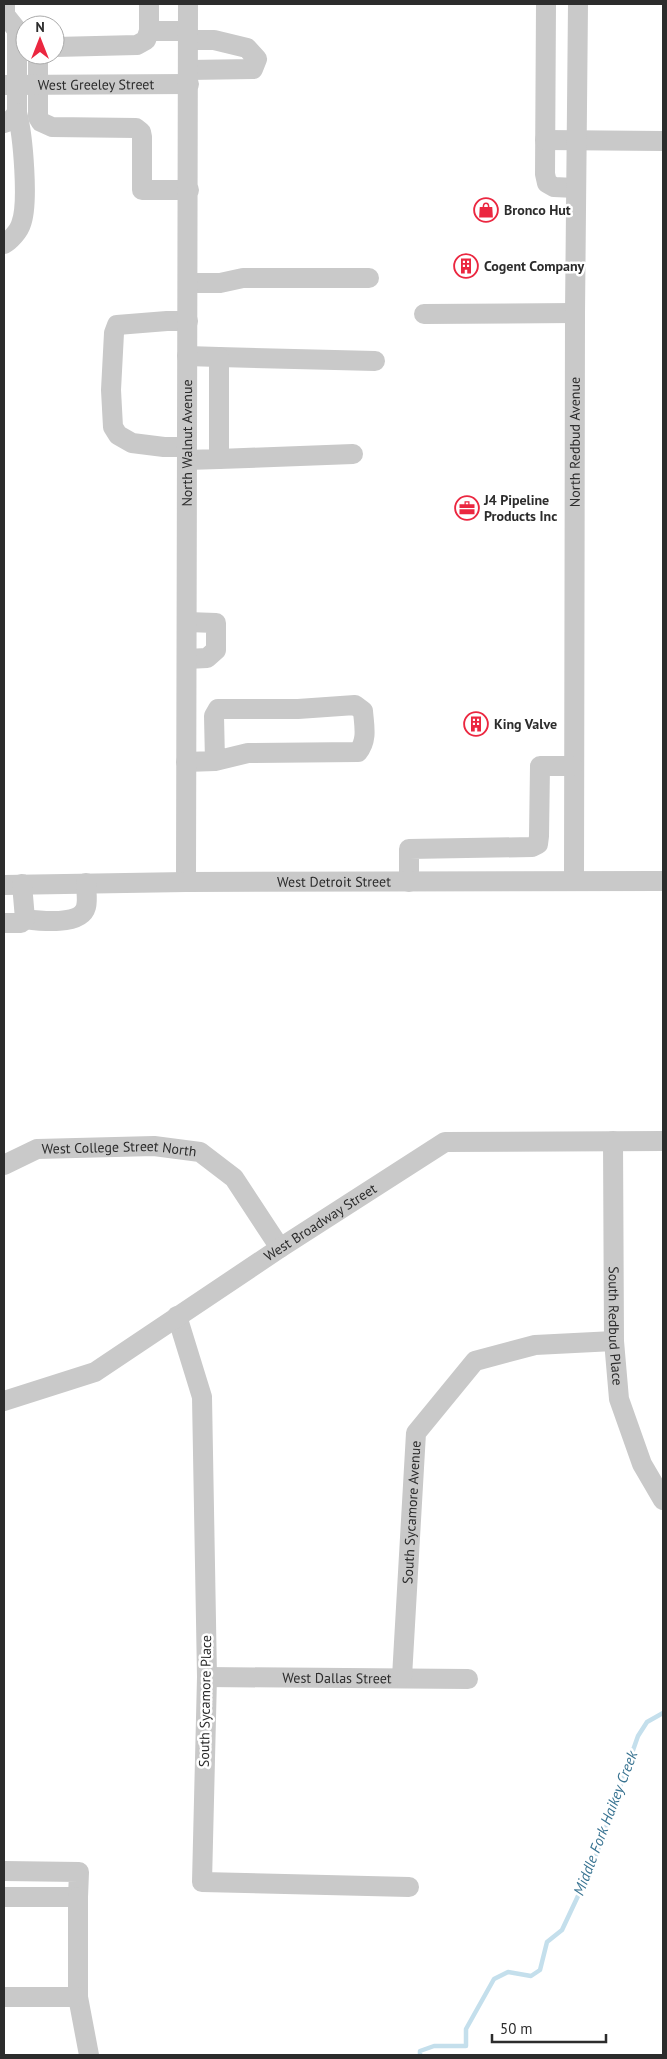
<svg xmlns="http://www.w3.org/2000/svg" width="667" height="2059" viewBox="0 0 667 2059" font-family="'PT Sans',sans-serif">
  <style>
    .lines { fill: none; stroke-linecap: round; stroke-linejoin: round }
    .stream { stroke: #c4dfec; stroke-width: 4.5 }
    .minor { stroke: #c9c9c9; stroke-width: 20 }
    .labels { text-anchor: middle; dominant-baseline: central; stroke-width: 5; stroke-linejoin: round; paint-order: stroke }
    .street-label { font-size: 14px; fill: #2c2c2c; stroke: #fff }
    .poi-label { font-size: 14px; font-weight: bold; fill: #2c2c2c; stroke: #fff; text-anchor: start }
    .water-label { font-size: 15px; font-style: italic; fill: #387391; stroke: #fff }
  </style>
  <rect width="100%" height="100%" fill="#fff"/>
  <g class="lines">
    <!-- stream -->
    <path class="stream" d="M 420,2055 L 420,2051 L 434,2046 L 466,2046 L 466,2029 L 494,1979 L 508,1972 L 531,1976 L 540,1970 L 547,1942 L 562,1930 L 593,1864 L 638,1736 L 647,1722 L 663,1713"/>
    <!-- minor -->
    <g class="minor">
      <path d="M 546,4 L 545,174 L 547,183 L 554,187 L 575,188"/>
      <path d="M 149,31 L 188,31"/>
      <path d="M 189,40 L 214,40 L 247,48 L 257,59 L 253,69 L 189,70"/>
      <path d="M 55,47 L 137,45 L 146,40 L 149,31 L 149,4"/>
      <path d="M 38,55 L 38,117 L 41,122 L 52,127 L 136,128 L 141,132 L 142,137 L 142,190 L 189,190"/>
      <path id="s1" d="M 4,85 L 189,84"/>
      <path d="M 4,123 L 10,121 L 17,113 L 17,30 L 5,15 L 5,4"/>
      <path d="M 545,140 L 663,141"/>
      <path d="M 4,244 C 10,241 19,231 21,224 C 29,204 23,135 17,113"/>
      <path d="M 189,283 L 220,283 L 243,278 L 369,278"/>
      <path d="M 424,314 L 575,313"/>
      <path d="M 219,357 L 375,361"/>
      <path d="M 187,447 L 164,447 L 132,443 L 118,435 L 113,427 L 111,390 L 114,333 L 117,325 L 167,321 L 188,321"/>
      <path d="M 219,459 L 353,454"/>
      <path d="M 187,460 L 219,459 L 219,357 L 187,356"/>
      <path d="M 187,622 L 216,623 L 216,650 L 207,658 L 187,659"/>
      <path d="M 186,762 L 215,761 L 248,753 L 358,752 C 368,740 364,725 363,711 L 355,705 L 298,709 L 218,709 L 214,716 L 215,761"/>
      <path id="s2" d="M 574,881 L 575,313 L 578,4"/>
      <path id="s3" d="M 186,882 L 188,4"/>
      <path d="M 409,882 L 409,849 L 532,847 L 538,844 L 539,836 L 540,766 L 573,766"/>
      <path id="s4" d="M 4,885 L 186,882 L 663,881"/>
      <path d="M 25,919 C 40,921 81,926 86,907 C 88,900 86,890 86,883"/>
      <path d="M 4,923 L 21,923 L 25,919 L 22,884"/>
      <path id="s5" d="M 613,1141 L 614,1341 L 619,1399 L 642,1464 L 663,1500"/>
      <path id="s6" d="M 4,1165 L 37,1149 L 154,1146 L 200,1152 L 234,1178 L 280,1248"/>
      <path d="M 177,1316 L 202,1397 L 207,1677 L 202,1882 L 409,1887"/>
      <path id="s7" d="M 4,1401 L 95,1372 L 280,1248 L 445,1142 L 663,1141"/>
      <path id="s8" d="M 207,1677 L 468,1679"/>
      <path id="s9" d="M 402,1677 L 416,1433 L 475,1361 L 535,1345 L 614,1341"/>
      <path d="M 4,1871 L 79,1872 L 78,1897 L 4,1897"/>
      <path d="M 78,1897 L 78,1997 L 89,2055"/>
      <path d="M 4,1997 L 78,1997"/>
    </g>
  </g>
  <!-- icons -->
  <defs>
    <g id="shop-ring" transform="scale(1.25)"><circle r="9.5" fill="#fff" stroke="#eb2740" stroke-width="1.5"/><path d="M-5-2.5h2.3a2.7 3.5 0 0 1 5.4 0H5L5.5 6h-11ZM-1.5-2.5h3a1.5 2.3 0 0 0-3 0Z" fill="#eb2740"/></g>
    <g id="building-ring" transform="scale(1.25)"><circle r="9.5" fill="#fff" stroke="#eb2740" stroke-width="1.5"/><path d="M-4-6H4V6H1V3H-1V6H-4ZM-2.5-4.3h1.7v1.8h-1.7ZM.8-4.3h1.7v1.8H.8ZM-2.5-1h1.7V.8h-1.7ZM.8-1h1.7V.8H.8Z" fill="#eb2740"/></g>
    <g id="office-ring" transform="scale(1.25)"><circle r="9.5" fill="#fff" stroke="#eb2740" stroke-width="1.5"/><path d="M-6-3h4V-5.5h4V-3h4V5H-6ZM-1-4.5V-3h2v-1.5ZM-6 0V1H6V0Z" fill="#eb2740"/></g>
  </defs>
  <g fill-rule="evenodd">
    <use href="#shop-ring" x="486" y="210"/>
    <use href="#building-ring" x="466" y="266"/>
    <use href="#office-ring" x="467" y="508"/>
    <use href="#building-ring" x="476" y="724"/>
  </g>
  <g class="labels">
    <!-- street labels -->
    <g class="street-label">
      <text stroke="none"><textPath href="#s1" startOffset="92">West Greeley Street</textPath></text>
      <text stroke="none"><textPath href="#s2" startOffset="439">North Redbud Avenue</textPath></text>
      <text stroke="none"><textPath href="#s3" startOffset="439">North Walnut Avenue</textPath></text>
      <text stroke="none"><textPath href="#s4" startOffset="330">West Detroit Street</textPath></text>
      <text stroke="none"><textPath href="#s6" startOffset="119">West College Street North</textPath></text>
      <text stroke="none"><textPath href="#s7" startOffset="366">West Broadway Street</textPath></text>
      <text stroke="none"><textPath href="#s5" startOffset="185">South Redbud Place</textPath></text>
      <text stroke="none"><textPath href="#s9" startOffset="165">South Sycamore Avenue</textPath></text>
      <text stroke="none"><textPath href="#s8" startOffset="130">West Dallas Street</textPath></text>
      <text transform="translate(205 1701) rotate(-89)">South Sycamore Place</text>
    </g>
    <!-- poi labels -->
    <g class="poi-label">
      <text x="504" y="210">Bronco Hut</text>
      <text x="484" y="266">Cogent Company</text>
      <text x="484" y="500">J4 Pipeline<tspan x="484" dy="16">Products Inc</tspan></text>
      <text x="494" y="724">King Valve</text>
    </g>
    <!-- water labels -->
    <g class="water-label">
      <text transform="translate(605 1823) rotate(-69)">Middle Fork Haikey Creek</text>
    </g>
  </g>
  <!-- border -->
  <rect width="667" height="2059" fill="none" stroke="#2c2c2c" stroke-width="10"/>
  <!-- north arrow -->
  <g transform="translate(40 40)"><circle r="24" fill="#ffffff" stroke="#ababab"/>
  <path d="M0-4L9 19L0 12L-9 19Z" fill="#eb2740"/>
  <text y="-8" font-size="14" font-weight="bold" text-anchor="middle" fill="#2c2c2c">N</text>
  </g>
  <!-- scale -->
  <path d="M492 2034v8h114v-8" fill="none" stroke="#2c2c2c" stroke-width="2.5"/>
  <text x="500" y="2034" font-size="15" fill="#2c2c2c" stroke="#ffffff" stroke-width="4" paint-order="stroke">50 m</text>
</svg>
